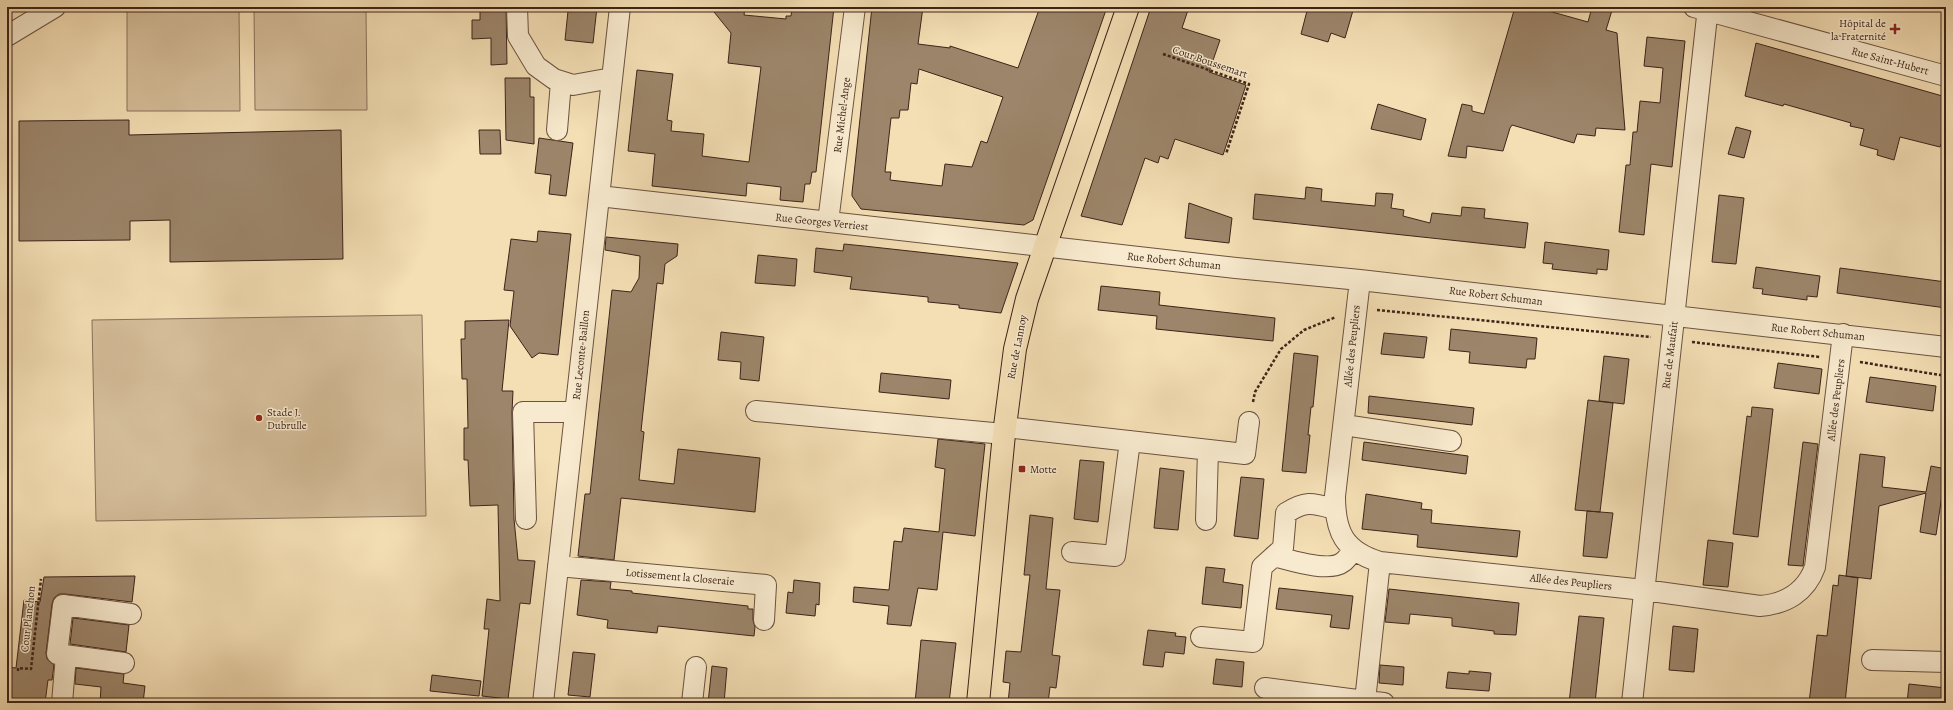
<svg xmlns="http://www.w3.org/2000/svg" width="1953" height="710" viewBox="0 0 1953 710" font-family="Alegreya,serif">
  <style>
    .green { fill: #d5be9a; stroke: #89715a }
    .building { fill: #9c856a; stroke: #3d2419; fill-rule: evenodd }
    .lines { fill: none; stroke-linecap: round; stroke-linejoin: round }
    .minor-casing { stroke: #6b5240; stroke-width: 22 }
    .major-casing { stroke: #3d2419; stroke-width: 24 }
    .path { stroke: #3d2419; stroke-width: 2.5; stroke-dasharray: 3 2; stroke-linecap: butt }
    .minor { stroke: #f8eace; stroke-width: 20 }
    .major { stroke: #f4deb4; stroke-width: 22 }
    .poi-dot { fill: #8f2418; stroke: #f8eace; stroke-width: 1.5 }
    .labels { text-anchor: middle; dominant-baseline: central; stroke-width: 3; stroke-linejoin: round; paint-order: stroke }
    .poi-label { font-size: 11px; fill: #3d2419; stroke: #f8eace; text-anchor: start }
    .street-label { font-size: 11px; fill: #3d2419; stroke: #f8eace }
  </style>
  <rect width="100%" height="100%" fill="#f4deb4"/>
  <filter id="stains"><feTurbulence type="fractalNoise" baseFrequency=".005" numOctaves="4"/><feColorMatrix values="0 0 0 0 .2 0 0 0 0 .09 0 0 0 0 .02 0 0 0 .5 -.17"/></filter>
  <radialGradient id="worn" r=".72"><stop offset=".6" stop-color="#630" stop-opacity="0"/><stop offset="1" stop-color="#630" stop-opacity=".3"/></radialGradient>
  <!-- green -->
  <path class="green" d="M 127,7 L 239,7 L 240,111 L 127,111 Z
    M 254,7 L 366,7 L 367,110 L 255,110 Z
    M 422,315 L 426,516 L 96,521 L 92,320 Z"/>
  <!-- building -->
  <path class="building" d="M 480,7 L 506,7 L 507,64 L 491,65 L 491,38 L 472,39 L 472,20 L 480,20 Z
    M 573,7 L 597,7 L 593,43 L 565,40 L 568,11 L 572,12 Z
    M 710,7 L 745,7 L 744,15 L 786,19 L 786,16 L 791,16 L 792,7 L 834,7 L 816,172 L 812,172 L 810,184 L 805,184 L 803,202 L 780,200 L 781,187 L 747,183 L 746,196 L 652,186 L 655,154 L 628,151 L 637,70 L 673,74 L 667,120 L 672,121 L 671,131 L 704,134 L 702,156 L 749,162 L 761,67 L 728,63 L 731,33 Z
    M 872,7 L 923,7 L 918,44 L 950,48 L 950,46 L 1018,68 L 1040,7 L 1107,7 L 1033,220 L 1024,225 L 861,209 L 852,196 L 852,193 ZM 919,69 L 1003,97 L 987,143 L 981,141 L 972,167 L 945,164 L 942,186 L 890,180 L 891,172 L 885,172 L 891,118 L 899,118 L 900,110 L 908,110 L 911,83 L 917,84 Z
    M 1151,7 L 1189,7 L 1182,28 L 1220,40 L 1209,72 L 1246,85 L 1236,116 L 1223,155 L 1175,139 L 1168,159 L 1160,156 L 1158,163 L 1145,158 L 1122,225 L 1081,216 Z
    M 1308,7 L 1354,7 L 1345,38 L 1331,33 L 1328,42 L 1301,34 Z
    M 1515,7 L 1546,7 L 1545,10 L 1588,22 L 1592,7 L 1613,7 L 1606,30 L 1617,33 L 1625,130 L 1596,128 L 1595,136 L 1577,134 L 1574,143 L 1512,125 L 1510,128 L 1503,151 L 1467,146 L 1466,158 L 1448,156 L 1462,104 L 1472,106 L 1472,111 L 1484,114 Z
    M 1647,37 L 1685,41 L 1672,167 L 1651,164 L 1644,235 L 1619,232 L 1626,165 L 1630,165 L 1633,132 L 1637,132 L 1640,101 L 1660,103 L 1663,68 L 1644,66 Z
    M 1756,43 L 1946,97 L 1946,135 L 1943,144 L 1941,144 L 1940,147 L 1900,137 L 1894,160 L 1877,155 L 1878,150 L 1860,145 L 1864,129 L 1850,126 L 1851,123 L 1784,104 L 1783,106 L 1745,96 Z
    M 505,78 L 530,78 L 530,97 L 534,97 L 534,144 L 506,140 Z
    M 1378,104 L 1426,119 L 1421,140 L 1371,129 Z
    M 129,120 L 129,135 L 341,130 L 343,259 L 170,262 L 170,220 L 130,221 L 130,240 L 19,241 L 19,121 Z
    M 1736,127 L 1751,131 L 1744,158 L 1728,154 Z
    M 479,130 L 500,130 L 501,154 L 480,154 Z
    M 539,138 L 573,143 L 566,196 L 549,194 L 551,175 L 535,173 Z
    M 1306,187 L 1322,189 L 1321,201 L 1375,206 L 1376,193 L 1393,194 L 1391,208 L 1404,210 L 1403,216 L 1430,223 L 1432,213 L 1461,216 L 1462,207 L 1485,209 L 1484,218 L 1528,223 L 1525,248 L 1253,219 L 1255,194 L 1305,199 Z
    M 1719,195 L 1744,198 L 1736,264 L 1712,262 Z
    M 1189,203 L 1232,218 L 1229,243 L 1185,238 Z
    M 538,231 L 571,234 L 558,355 L 539,353 L 532,358 L 510,326 L 514,291 L 504,290 L 511,239 L 537,242 Z
    M 606,237 L 678,244 L 677,256 L 665,264 L 663,284 L 657,283 L 641,431 L 644,432 L 639,480 L 674,484 L 678,449 L 760,458 L 755,512 L 621,498 L 614,560 L 578,556 L 585,494 L 590,494 L 612,290 L 631,292 L 639,278 L 640,256 L 605,250 Z
    M 1545,242 L 1609,250 L 1607,270 L 1597,269 L 1597,274 L 1552,269 L 1553,264 L 1543,263 Z
    M 844,244 L 864,246 L 1018,263 L 1001,313 L 959,308 L 959,305 L 928,302 L 928,297 L 850,289 L 852,277 L 814,272 L 816,248 L 843,251 Z
    M 758,255 L 797,259 L 795,286 L 755,283 Z
    M 1756,267 L 1820,276 L 1817,297 L 1807,296 L 1807,300 L 1762,294 L 1763,289 L 1753,288 Z
    M 1840,268 L 1946,282 L 1946,308 L 1837,293 Z
    M 1101,286 L 1160,292 L 1159,305 L 1275,318 L 1273,341 L 1156,329 L 1157,316 L 1098,310 Z
    M 509,320 L 502,391 L 513,391 L 512,412 L 514,519 L 518,560 L 535,561 L 530,604 L 520,603 L 508,699 L 482,696 L 489,629 L 484,629 L 487,599 L 500,601 L 498,505 L 470,506 L 468,460 L 464,460 L 464,428 L 468,428 L 467,379 L 462,379 L 461,339 L 465,339 L 465,321 Z
    M 1451,329 L 1537,338 L 1535,359 L 1527,359 L 1526,368 L 1469,363 L 1470,352 L 1449,350 Z
    M 721,332 L 764,337 L 759,381 L 740,379 L 741,362 L 718,360 Z
    M 1384,333 L 1427,337 L 1424,358 L 1381,354 Z
    M 1294,353 L 1318,356 L 1313,407 L 1311,407 L 1308,435 L 1310,435 L 1306,473 L 1282,471 Z
    M 1604,356 L 1629,359 L 1624,404 L 1599,401 Z
    M 1778,363 L 1822,369 L 1819,394 L 1774,388 Z
    M 881,373 L 951,380 L 949,399 L 879,392 Z
    M 1870,377 L 1936,386 L 1933,411 L 1866,402 Z
    M 1369,396 L 1474,408 L 1472,425 L 1368,413 Z
    M 1588,400 L 1613,403 L 1600,512 L 1575,510 Z
    M 1752,407 L 1773,409 L 1758,537 L 1733,534 L 1747,416 L 1751,417 Z
    M 938,439 L 985,444 L 975,536 L 943,532 L 937,590 L 918,588 L 911,626 L 887,624 L 889,606 L 853,602 L 854,587 L 889,590 L 894,541 L 902,542 L 904,528 L 939,532 L 945,469 L 935,467 Z
    M 1364,442 L 1468,456 L 1466,474 L 1362,460 Z
    M 1803,442 L 1818,444 L 1803,566 L 1788,565 Z
    M 1860,454 L 1885,457 L 1882,487 L 1926,492 L 1931,466 L 1946,469 L 1936,535 L 1920,532 L 1926,493 L 1879,506 L 1871,579 L 1846,576 Z
    M 1080,460 L 1104,462 L 1098,522 L 1074,519 Z
    M 1160,468 L 1184,471 L 1178,530 L 1154,528 Z
    M 1241,477 L 1264,479 L 1258,539 L 1234,536 Z
    M 1366,494 L 1422,503 L 1421,509 L 1432,510 L 1431,523 L 1520,531 L 1517,557 L 1417,547 L 1418,535 L 1362,529 Z
    M 1587,511 L 1613,513 L 1607,558 L 1583,556 Z
    M 1030,515 L 1053,518 L 1046,589 L 1060,590 L 1052,655 L 1060,656 L 1056,688 L 1050,687 L 1048,703 L 1008,703 L 1010,683 L 1003,682 L 1006,651 L 1021,652 L 1030,575 L 1024,575 Z
    M 1708,540 L 1733,543 L 1728,587 L 1703,585 Z
    M 1206,567 L 1225,569 L 1223,582 L 1243,585 L 1241,608 L 1202,604 Z
    M 1839,575 L 1858,578 L 1845,703 L 1809,703 L 1817,635 L 1827,636 L 1833,585 L 1838,586 Z
    M 135,576 L 132,602 L 65,594 L 59,594 L 54,598 L 52,604 L 46,653 L 47,659 L 54,665 L 52,680 L 48,680 L 45,703 L 7,703 L 7,667 L 16,668 L 24,600 L 40,602 L 44,577 Z
    M 581,580 L 611,582 L 610,589 L 632,591 L 632,593 L 748,606 L 748,609 L 753,609 L 753,620 L 755,627 L 754,636 L 658,626 L 657,633 L 607,628 L 608,620 L 577,615 Z
    M 794,580 L 820,583 L 819,605 L 816,604 L 815,616 L 786,613 L 788,592 L 793,593 Z
    M 1279,588 L 1353,596 L 1349,629 L 1330,627 L 1332,615 L 1276,609 Z
    M 1389,589 L 1519,603 L 1516,635 L 1494,634 L 1494,631 L 1452,626 L 1452,618 L 1410,614 L 1409,624 L 1385,622 Z
    M 1579,616 L 1604,618 L 1595,703 L 1569,703 Z
    M 73,618 L 129,625 L 126,652 L 70,644 Z
    M 1673,626 L 1698,629 L 1694,672 L 1669,670 Z
    M 1148,630 L 1176,633 L 1175,636 L 1186,637 L 1184,654 L 1165,652 L 1163,667 L 1143,665 Z
    M 921,640 L 956,643 L 949,703 L 915,703 Z
    M 573,652 L 595,654 L 590,697 L 568,695 Z
    M 1216,659 L 1244,662 L 1242,687 L 1213,684 Z
    M 1380,665 L 1404,667 L 1403,685 L 1379,683 Z
    M 712,666 L 727,668 L 724,703 L 708,703 Z
    M 76,668 L 124,674 L 123,683 L 145,686 L 143,703 L 100,703 L 101,687 L 75,684 Z
    M 1469,671 L 1491,673 L 1489,691 L 1446,688 L 1448,672 L 1469,674 Z
    M 432,675 L 481,681 L 479,696 L 430,691 Z
    M 1909,684 L 1946,688 L 1946,703 L 1907,703 Z"/>
  <g class="lines">
    <!-- minor casing -->
    <g class="minor-casing">
      <path id="minor" d="M 517,7 L 518,36 L 536,66 L 554,79 L 573,85 L 612,78
        M 1694,7 L 1946,76
        M 7,36 L 55,7
        M 557,130 L 561,82
        M 599,196 L 1236,268 L 1360,280 L 1946,347
        M 828,222 L 855,7
        M 1360,280 L 1335,496 C 1335,532 1344,551 1380,562 L 1644,590 L 1760,606 C 1786,604 1806,592 1815,567 L 1843,334
        M 756,411 L 1004,434
        M 1344,425 L 1451,441
        M 1005,427 L 1245,454 L 1249,422
        M 526,519 L 523,412 L 574,412
        M 1206,520 L 1208,450
        M 1072,552 L 1115,556 L 1130,441
        M 1274,556 C 1290,560 1329,573 1343,562 C 1347,559 1350,554 1354,550
        M 1380,562 L 1365,701 L 1384,703
        M 558,566 L 766,585 L 764,620
        M 1201,637 L 1253,642 L 1262,567 L 1283,548 L 1286,513 C 1306,500 1313,503 1335,509
        M 1872,660 L 1946,662
        M 124,663 L 57,654 L 63,605 L 131,614
        M 1265,688 L 1365,701
        M 62,703 L 66,655
        M 543,703 L 620,7
        M 692,703 L 696,667
        M 1632,703 L 1708,7"/>
    </g>
    <!-- major casing -->
    <g class="major-casing">
      <path id="major" d="M 978,703 L 1004,434 L 1015,349 L 1027,299 L 1128,7"/>
    </g>
    <!-- path -->
    <path class="path" d="M 1163,54 L 1249,84 L 1226,154
      M 1377,310 L 1651,337
      M 1692,342 L 1820,357
      M 1860,362 L 1946,376
      M 1253,402 L 1255,392 L 1281,349 L 1304,330 L 1336,317
      M 18,671 L 18,668 L 31,669 L 41,579"/>
    <!-- minor -->
    <use href="#minor" class="minor"/>
    <!-- major -->
    <use href="#major" class="major"/>
  </g>
  <!-- markers -->
  <g class="poi-dot">
    <path d="M1893 23h4v4h4v4h-4v4h-4v-4h-4v-4h4z"/>
    <circle cx="259" cy="418" r="4"/>
    <rect x="1018" y="465" width="8" height="8" rx="2"/>
  </g>
  <g class="labels">
    <!-- poi labels -->
    <g class="poi-label">
      <text x="1886" y="23" text-anchor="end">Hôpital de<tspan x="1886" dy="13">la Fraternité</tspan></text>
      <text x="267" y="412">Stade J.<tspan x="267" dy="13">Dubrulle</tspan></text>
      <text x="1030" y="469">Motte</text>
    </g>
    <!-- street labels -->
    <g class="street-label">
      <text transform="translate(1890 61) rotate(15)">Rue Saint-Hubert</text>
      <text transform="translate(1210 62) rotate(19)">Cour Boussemart</text>
      <text transform="translate(842 115) rotate(-83)">Rue Michel-Ange</text>
      <text transform="translate(822 222) rotate(6)">Rue Georges Verriest</text>
      <text transform="translate(1174 261) rotate(6)">Rue Robert Schuman</text>
      <text transform="translate(1496 296) rotate(7)">Rue Robert Schuman</text>
      <text transform="translate(1818 332) rotate(6)">Rue Robert Schuman</text>
      <text transform="translate(1352 346) rotate(-84)">Allée des Peupliers</text>
      <text transform="translate(1017 347) rotate(-79)">Rue de Lannoy</text>
      <text transform="translate(581 355) rotate(-84)">Rue Leconte-Baillon</text>
      <text transform="translate(1670 355) rotate(-83)">Rue de Maufait</text>
      <text transform="translate(1836 400) rotate(-83)">Allée des Peupliers</text>
      <text transform="translate(680 577) rotate(5)">Lotissement la Closeraie</text>
      <text transform="translate(1571 582) rotate(6)">Allée des Peupliers</text>
      <text transform="translate(28 619) rotate(-84)">Cour Planchon</text>
    </g>
  </g>
  <!-- margin -->
  <rect width="1953" height="710" fill="none" stroke="#f4deb4" stroke-width="24"/>
  <rect x="8" y="8" width="1937" height="694" fill="none" stroke="#3d2419" stroke-width="2"/>
  <rect x="12" y="12" width="1929" height="686" fill="none" stroke="#3d2419"/>
  <rect width="100%" height="100%" filter="url(#stains)"/>
  <rect width="100%" height="100%" fill="url(#worn)"/>
</svg>
